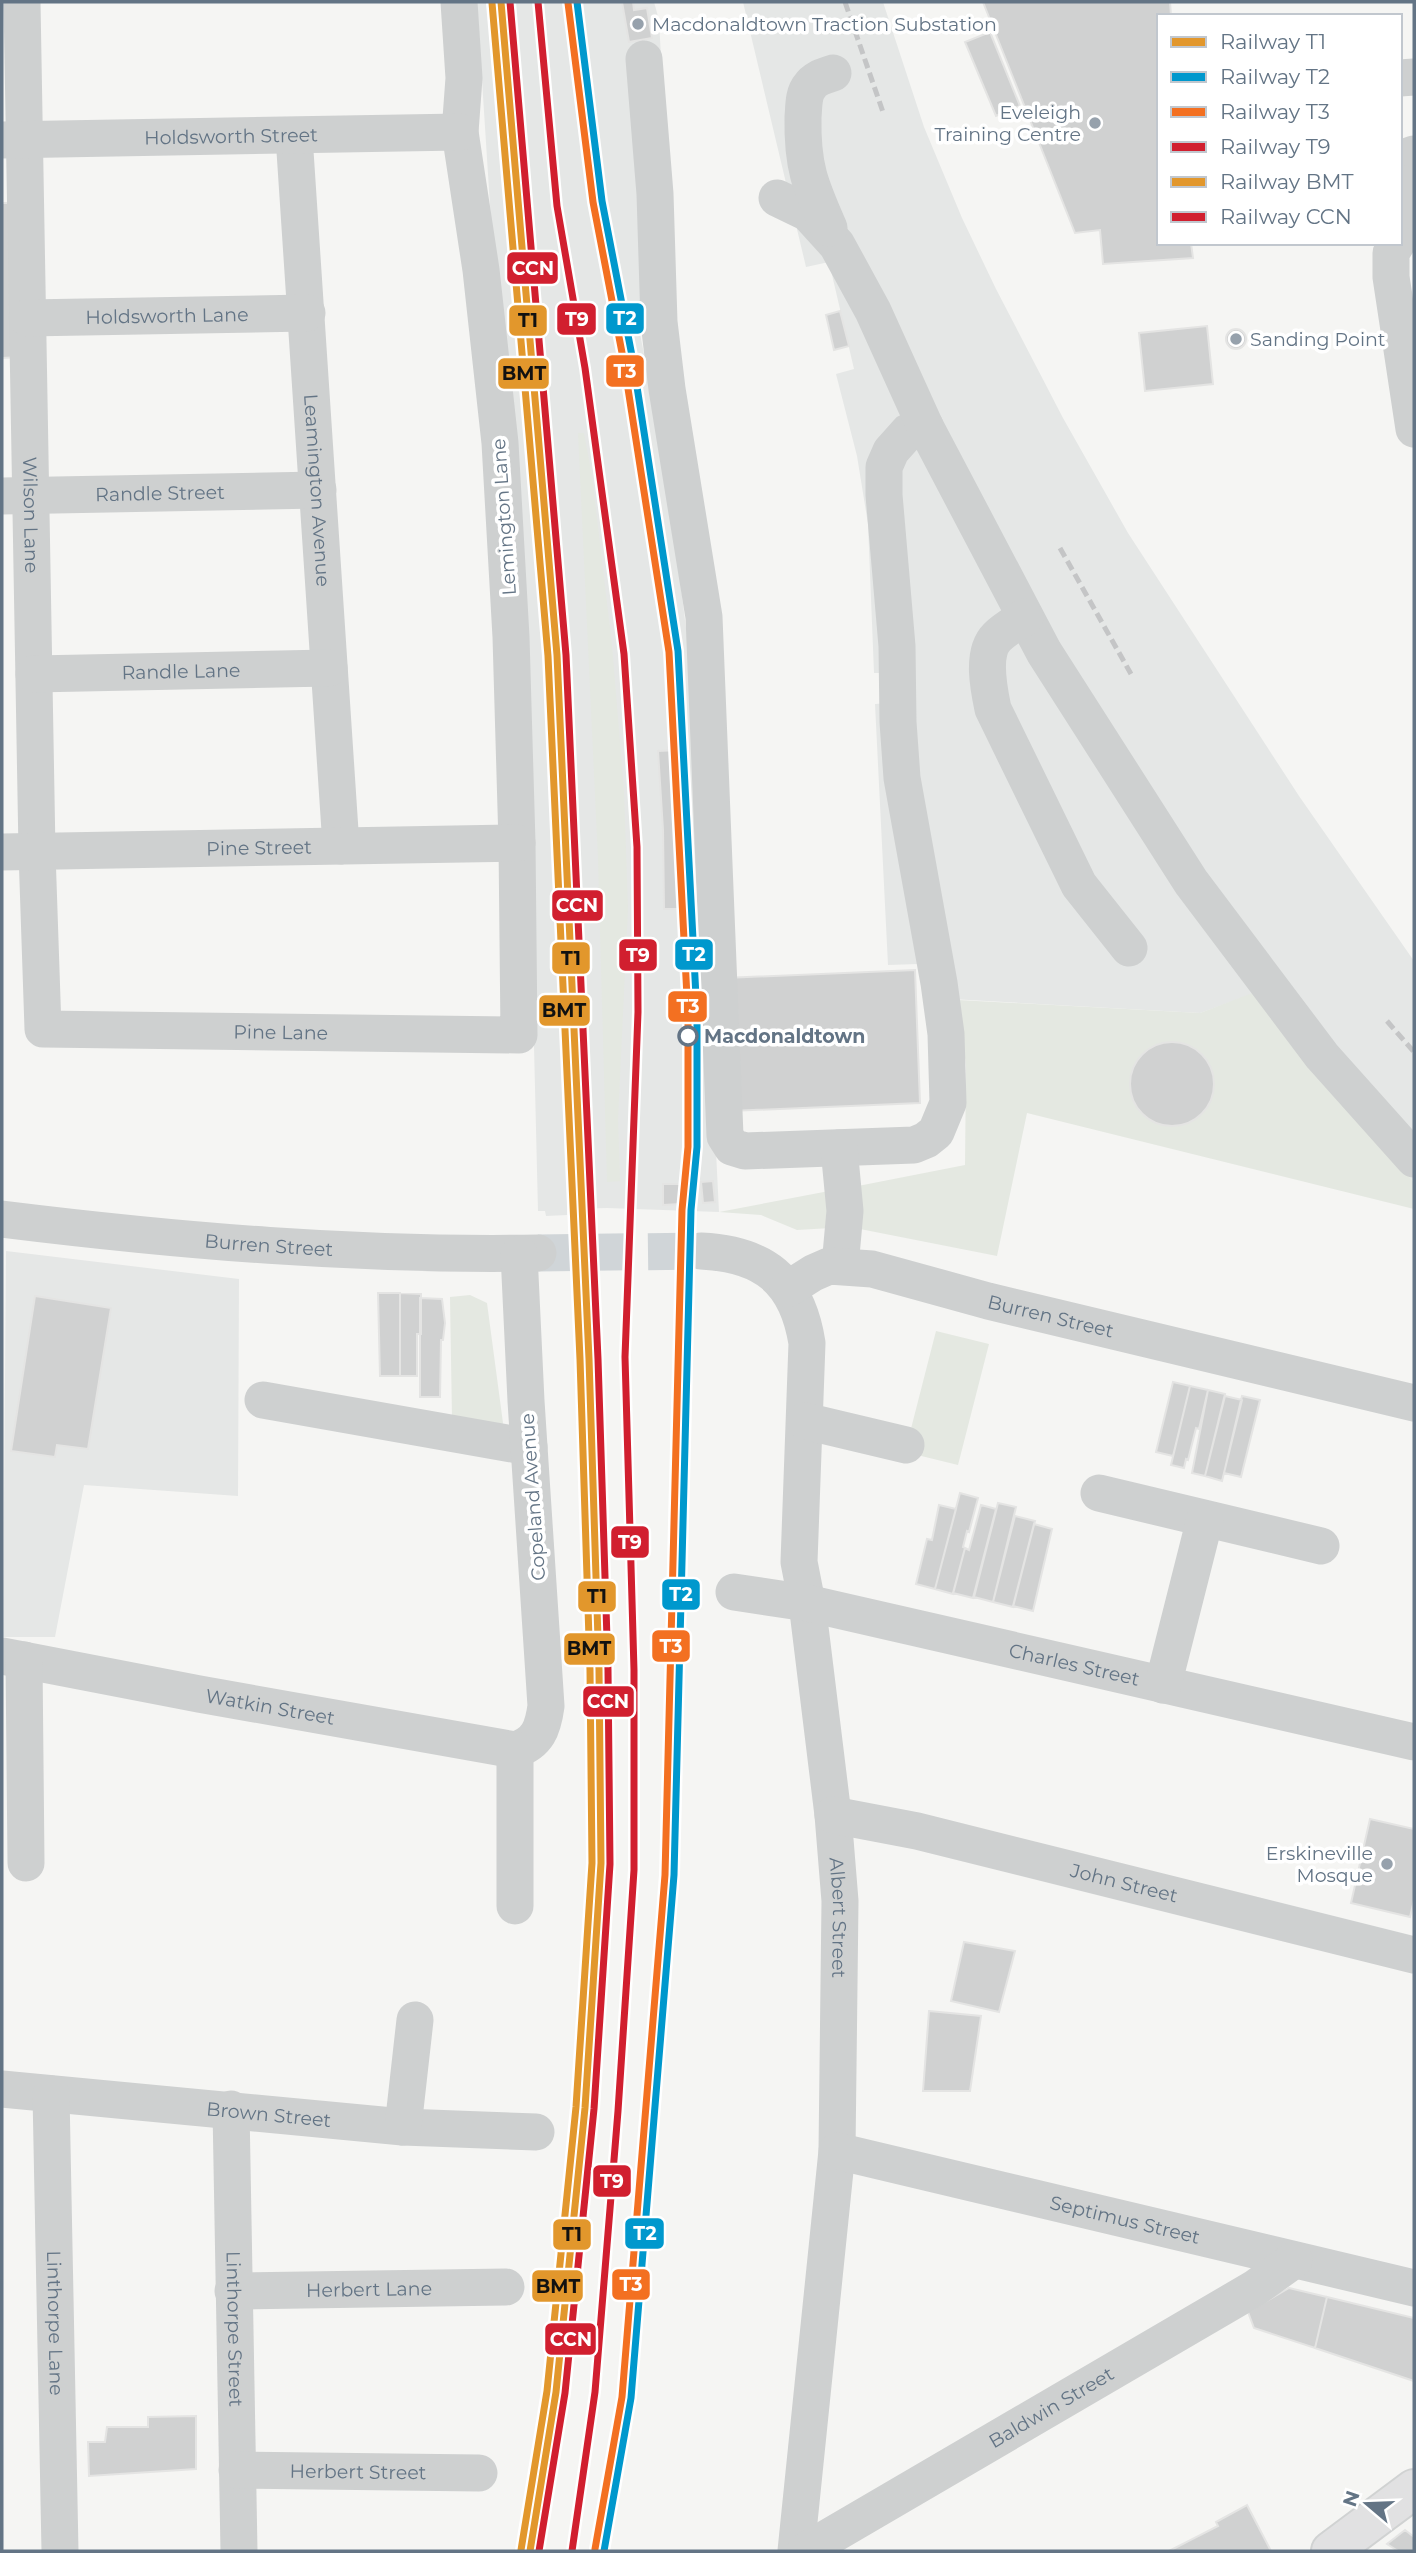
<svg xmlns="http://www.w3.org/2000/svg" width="1416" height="2553" viewBox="0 0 1416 2553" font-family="Montserrat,sans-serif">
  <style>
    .built { fill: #e5e7e6 }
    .green { fill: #e4e8e1 }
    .building { fill: #d0d1d1; stroke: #e4e4e3; stroke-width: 2 }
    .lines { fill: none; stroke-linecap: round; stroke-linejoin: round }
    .minor-tunnel { stroke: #d0d5d8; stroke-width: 37; stroke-dasharray: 37 18; stroke-linecap: butt }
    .major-casing { stroke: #d0d2d2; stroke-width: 42 }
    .minor { stroke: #ced0d0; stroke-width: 37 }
    .major { stroke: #e1e1e2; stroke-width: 38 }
    .rail { stroke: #c4c5c6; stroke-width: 5; stroke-dasharray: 10 5; stroke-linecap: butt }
    .rail-1-casing { stroke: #fff; stroke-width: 12 }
    .rail-2-casing { stroke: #fff; stroke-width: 12 }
    .rail-3-casing { stroke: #fff; stroke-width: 12 }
    .rail-4-casing { stroke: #fff; stroke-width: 12 }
    .rail-5-casing { stroke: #fff; stroke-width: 12 }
    .rail-6-casing { stroke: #fff; stroke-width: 12 }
    .rail-1 { stroke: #e2972c; stroke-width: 7 }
    .rail-2 { stroke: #0098cd; stroke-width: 7 }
    .rail-3 { stroke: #f37021; stroke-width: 7 }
    .rail-4 { stroke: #d11f2f; stroke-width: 7 }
    .rail-5 { stroke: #e2972c; stroke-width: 7 }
    .rail-6 { stroke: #d11f2f; stroke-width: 7 }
    .poi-dot { fill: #96a1ac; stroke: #fff; stroke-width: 2.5 }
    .stop-dot { fill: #fff; stroke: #637485; stroke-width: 3.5 }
    .labels { text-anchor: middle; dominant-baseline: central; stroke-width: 7; stroke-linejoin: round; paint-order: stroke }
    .poi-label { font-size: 19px; fill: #637485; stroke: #fff; text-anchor: start }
    .street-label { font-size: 19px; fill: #637485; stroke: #fff }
    .stop-label { font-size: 19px; font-weight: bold; fill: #637485; stroke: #fff; text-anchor: start }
    .line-badge { stroke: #fff; stroke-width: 2.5 }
    .badge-label { font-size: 19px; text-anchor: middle; font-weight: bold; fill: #fff }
    .pale-badge-label { font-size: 19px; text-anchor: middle; font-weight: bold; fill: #111 }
  </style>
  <rect width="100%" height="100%" fill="#f5f5f3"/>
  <!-- built -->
  <path class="built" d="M 477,2 L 654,2 L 659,20 L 661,57 L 651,322 L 638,324 L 665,458 L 693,685 L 719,1212 L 607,1208 L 572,1209 L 567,1210 L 567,1215 L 546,1216 L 545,1211 L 538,1211 L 526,717 L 498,330 Z
    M 743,2 L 883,2 L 924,127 L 962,218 L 996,289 L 1063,418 L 1128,533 L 1299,796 L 1414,961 L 1414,1182 L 1335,1094 L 1255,993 L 1200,1013 L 951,999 L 918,964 L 888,965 L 875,704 L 889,703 L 887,673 L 874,673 L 868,524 L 857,456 L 836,374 L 854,369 L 829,262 L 806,267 Z
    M 6,1251 L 239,1279 L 238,1496 L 84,1485 L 55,1637 L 3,1637 Z"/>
  <!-- green -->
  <path class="green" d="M 578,433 L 584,433 L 592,476 L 612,645 L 624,791 L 628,909 L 618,1119 L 620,1181 L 607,1182 L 598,859 Z
    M 1255,992 L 1335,1094 L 1414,1182 L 1414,1209 L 1027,1113 L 997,1256 L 860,1229 L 858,1186 L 965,1165 L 966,1066 L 958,1000 L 1200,1013 Z
    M 829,1191 L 831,1228 L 797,1230 L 761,1215 L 719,1212 Z
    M 470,1295 L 487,1303 L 503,1423 L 501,1427 L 452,1419 L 450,1297 Z
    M 936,1331 L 989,1344 L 958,1465 L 905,1452 Z"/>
  <!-- building -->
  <path class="building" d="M 622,2 L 633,2 L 634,10 L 647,8 L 652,38 L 629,42 Z
    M 983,2 L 1170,2 L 1171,16 L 1159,16 L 1159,243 L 1191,243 L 1193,258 L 1103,264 L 1100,230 L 1075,233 Z
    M 990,32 L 1020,106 L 996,116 L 965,42 Z
    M 2,203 L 18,203 L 21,357 L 2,358 Z
    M 840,311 L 849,346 L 834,350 L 826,315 Z
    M 1207,326 L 1213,384 L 1145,391 L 1139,333 Z
    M1226 339a10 10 0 1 1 20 0a10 10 0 1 1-20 0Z
    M 678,750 L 684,828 L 685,909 L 664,909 L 663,830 L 658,751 Z
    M 915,970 L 920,1103 L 730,1111 L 725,978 Z
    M1130 1084a42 42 0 1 1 84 0a42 42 0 1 1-84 0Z
    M 713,1181 L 715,1202 L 703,1203 L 701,1182 Z
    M 663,1184 L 680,1184 L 681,1204 L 663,1205 Z
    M 378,1293 L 400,1293 L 400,1376 L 380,1376 Z
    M 400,1293 L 421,1294 L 421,1334 L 417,1334 L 417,1376 L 400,1376 Z
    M 35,1296 L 111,1308 L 88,1449 L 57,1445 L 55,1457 L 11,1451 Z
    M 420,1298 L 442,1299 L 445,1323 L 443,1340 L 441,1340 L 440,1397 L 420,1397 Z
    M 1173,1382 L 1190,1386 L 1173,1456 L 1156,1452 Z
    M 1190,1386 L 1208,1390 L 1199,1429 L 1196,1428 L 1188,1460 L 1186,1459 L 1184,1468 L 1171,1465 Z
    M 1208,1390 L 1225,1394 L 1205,1476 L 1192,1473 Z
    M 1225,1396 L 1242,1400 L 1222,1481 L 1205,1476 Z
    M 1242,1396 L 1260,1400 L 1241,1477 L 1224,1473 Z
    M 960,1493 L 978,1498 L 969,1532 L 967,1531 L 963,1547 L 965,1548 L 953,1594 L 935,1589 Z
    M 998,1503 L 1016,1507 L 993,1602 L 974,1597 Z
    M 939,1505 L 956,1509 L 935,1589 L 916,1584 L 927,1539 L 932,1540 Z
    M 981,1505 L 996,1509 L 973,1598 L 953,1593 L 965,1548 L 969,1550 Z
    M 1015,1516 L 1035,1521 L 1013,1607 L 993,1602 Z
    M 1034,1524 L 1052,1529 L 1033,1611 L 1013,1606 Z
    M 1370,1819 L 1414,1829 L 1414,1900 L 1410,1917 L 1351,1903 Z
    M 964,1942 L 1015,1951 L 999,2012 L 951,2001 Z
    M 929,2011 L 981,2016 L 970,2091 L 923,2091 Z
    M 1289,2288 L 1327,2297 L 1315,2348 L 1254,2328 L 1248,2312 Z
    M 1327,2297 L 1414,2318 L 1414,2381 L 1315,2348 Z
    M 196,2416 L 196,2469 L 89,2476 L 88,2442 L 105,2442 L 107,2427 L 148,2427 L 148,2417 Z
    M 1247,2505 L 1271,2551 L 1169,2551 L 1218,2526 L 1216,2522 Z
    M 1405,2530 L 1414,2537 L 1414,2551 L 1398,2551 L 1387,2544 Z"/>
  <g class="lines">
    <!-- minor-tunnel -->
    <path class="minor-tunnel" d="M 538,1253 L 701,1251"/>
    <!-- major casing -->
    <g class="major-casing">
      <path id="major" d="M 1331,2551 L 1414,2489"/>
    </g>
    <!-- minor -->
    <g class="minor">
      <path id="s1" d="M 22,2 L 37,852 L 43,1029 L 519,1035 L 517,843 L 511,637 L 500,443 L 481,270 L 460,132 L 464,78 L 459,2"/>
      <path d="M 644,59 L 655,194 L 659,322 L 667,389 L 704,617 L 725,1136 L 732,1147 L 745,1151 L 914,1145 L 926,1140 L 936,1132 L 948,1103 L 946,1034 L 939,983 L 902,778 L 898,722 L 897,646 L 884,495 L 884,467 L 891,451 L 908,432 L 925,426"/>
      <path d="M 1400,78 L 1414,77"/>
      <path id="s2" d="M 294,136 L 341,846"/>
      <path id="s3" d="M 2,140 L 460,132"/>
      <path d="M 1400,159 L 1414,154"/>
      <path d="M 1400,183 C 1412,203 1410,217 1400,237"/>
      <path d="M 777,198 L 808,213 L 837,245 L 873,311 L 925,426 L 1044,652 L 1191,882 L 1322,1056 L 1414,1159"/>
      <path d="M 829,228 C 810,185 802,166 803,117 C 804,107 803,94 810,86 C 815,78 825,76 833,73"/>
      <path d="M 1397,243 L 1391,253 L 1391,277 L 1414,429"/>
      <path id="s4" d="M 27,318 L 307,313"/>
      <path id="s5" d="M 2,496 L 318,490"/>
      <path d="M 1025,617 C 1016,623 1005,629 997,637 C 981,653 989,690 993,709 L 1079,885 L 1129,948"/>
      <path id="s6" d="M 34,674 L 329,668"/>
      <path id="s7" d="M 2,852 L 517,843"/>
      <path d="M 839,1148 L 845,1211 L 840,1266"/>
      <path id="s8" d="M 2,1219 C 180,1241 358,1256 538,1253"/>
      <path id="s9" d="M 701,1251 C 763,1254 797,1279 807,1343 L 799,1562 L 807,1603 L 833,1815 L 840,1901 L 837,2151 L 796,2551"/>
      <path id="s10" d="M 788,1289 L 813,1273 L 829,1266 L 872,1269 L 988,1301 L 1414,1403"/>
      <path d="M 263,1400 L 529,1447"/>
      <path d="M 805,1421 L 906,1445"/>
      <path d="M 1099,1493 L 1321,1546"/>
      <path id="s11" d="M 734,1592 L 807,1603 L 1414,1742"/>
      <path id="s12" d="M 2,1656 L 199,1694 L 515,1750 C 538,1743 543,1728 546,1706 L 526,1401 L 519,1254"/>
      <path d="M 24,1660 L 26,1863"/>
      <path d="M 1163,1685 L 1205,1519"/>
      <path d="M 515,1750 L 515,1906"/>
      <path id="s13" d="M 833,1815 L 917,1831 L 1414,1955"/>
      <path id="s14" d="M 2,2089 L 403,2127 L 536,2132"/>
      <path id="s15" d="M 51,2094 L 60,2551"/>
      <path id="s16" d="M 231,2109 L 239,2551"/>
      <path d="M 403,2127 L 415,2020"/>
      <path id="s17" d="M 837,2151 L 1414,2288"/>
      <path id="s18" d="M 233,2291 L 506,2287"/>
      <path id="s19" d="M 237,2470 L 479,2473"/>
      <path id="s20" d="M 805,2551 L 1255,2288 L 1294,2260"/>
    </g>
    <!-- major -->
    <use href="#major" class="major"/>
    <!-- rail -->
    <path class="rail" d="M 845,2 L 884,115
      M 1060,548 L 1131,674
      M 1387,1021 L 1414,1052"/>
    <!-- rail-1 casing -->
    <g class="rail-1-casing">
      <path id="rail-1" d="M 501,2 L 557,655 L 589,1359 L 599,1670 L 601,1863 L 585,2108 L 556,2392 L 530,2551"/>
    </g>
    <!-- rail-2 casing -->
    <g class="rail-2-casing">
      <path id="rail-2" d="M 577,2 L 602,201 L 633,361 L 678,651 L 697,1016 L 697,1147 L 691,1210 L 674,1875 L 631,2398 L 604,2551"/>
    </g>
    <!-- rail-3 casing -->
    <g class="rail-3-casing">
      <path id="rail-3" d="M 568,3 L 593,202 L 624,363 L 669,652 L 688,1016 L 688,1147 L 682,1210 L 665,1875 L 622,2397 L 595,2549"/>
    </g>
    <!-- rail-4 casing -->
    <g class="rail-4-casing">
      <path id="rail-4" d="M 538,2 L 557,206 L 585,368 L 624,654 L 637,847 L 638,1012 L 625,1357 L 634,1670 L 634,1870 L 618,2111 L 595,2392 L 572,2551"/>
    </g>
    <!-- rail-5 casing -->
    <g class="rail-5-casing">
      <path id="rail-5" d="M 492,3 L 548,656 L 580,1359 L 590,1670 L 592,1863 L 576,2107 L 547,2391 L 521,2550"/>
    </g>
    <!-- rail-6 casing -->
    <g class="rail-6-casing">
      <path id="rail-6" d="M 510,2 L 566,655 L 598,1359 L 608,1670 L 610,1864 L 594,2109 L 565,2393 L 539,2551"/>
    </g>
    <!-- rail-1 -->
    <use href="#rail-1" class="rail-1"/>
    <!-- rail-2 -->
    <use href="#rail-2" class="rail-2"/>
    <!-- rail-3 -->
    <use href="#rail-3" class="rail-3"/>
    <!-- rail-4 -->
    <use href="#rail-4" class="rail-4"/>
    <!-- rail-5 -->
    <use href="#rail-5" class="rail-5"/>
    <!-- rail-6 -->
    <use href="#rail-6" class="rail-6"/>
  </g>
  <!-- markers -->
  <g class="poi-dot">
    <circle cx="638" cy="24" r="7"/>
    <circle cx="1095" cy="123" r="7"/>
    <circle cx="1236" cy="339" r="7"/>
    <circle cx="1387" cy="1864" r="7"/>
  </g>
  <circle class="stop-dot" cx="688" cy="1036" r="9"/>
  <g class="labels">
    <!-- poi labels -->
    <g class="poi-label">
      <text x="652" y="24">Macdonaldtown Traction Substation</text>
      <text x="1081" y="112" text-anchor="end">Eveleigh<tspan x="1081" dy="22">Training Centre</tspan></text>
      <text x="1250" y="339">Sanding Point</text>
      <text x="1373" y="1853" text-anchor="end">Erskineville<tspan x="1373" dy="22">Mosque</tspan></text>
    </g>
    <!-- street labels -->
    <g class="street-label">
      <text stroke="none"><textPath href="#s3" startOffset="229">Holdsworth Street</textPath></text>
      <text stroke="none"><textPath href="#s4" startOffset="140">Holdsworth Lane</textPath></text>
      <text stroke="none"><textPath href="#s2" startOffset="355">Leamington Avenue</textPath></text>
      <text stroke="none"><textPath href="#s5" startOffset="158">Randle Street</textPath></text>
      <text stroke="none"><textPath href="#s1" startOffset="513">Wilson Lane</textPath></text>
      <text transform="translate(504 517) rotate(-94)">Lemington Lane</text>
      <text stroke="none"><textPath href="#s6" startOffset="147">Randle Lane</textPath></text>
      <text stroke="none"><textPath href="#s7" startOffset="257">Pine Street</textPath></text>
      <text stroke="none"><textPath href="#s1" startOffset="1265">Pine Lane</textPath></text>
      <text stroke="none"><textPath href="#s8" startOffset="268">Burren Street</textPath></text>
      <text stroke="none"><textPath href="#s10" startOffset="275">Burren Street</textPath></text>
      <text transform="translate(533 1497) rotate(-94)">Copeland Avenue</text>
      <text stroke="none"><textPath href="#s11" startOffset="348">Charles Street</textPath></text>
      <text stroke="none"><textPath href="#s12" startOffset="273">Watkin Street</textPath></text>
      <text stroke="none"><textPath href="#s13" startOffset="299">John Street</textPath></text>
      <text stroke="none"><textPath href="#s9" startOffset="733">Albert Street</textPath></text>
      <text stroke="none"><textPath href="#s14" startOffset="268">Brown Street</textPath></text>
      <text stroke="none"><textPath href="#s17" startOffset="296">Septimus Street</textPath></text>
      <text stroke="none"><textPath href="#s18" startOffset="136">Herbert Lane</textPath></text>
      <text stroke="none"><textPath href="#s15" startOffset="229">Linthorpe Lane</textPath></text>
      <text stroke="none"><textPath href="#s16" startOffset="220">Linthorpe Street</textPath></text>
      <text stroke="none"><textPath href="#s20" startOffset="285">Baldwin Street</textPath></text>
      <text stroke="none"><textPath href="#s19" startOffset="121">Herbert Street</textPath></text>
    </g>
    <!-- stop labels -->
    <g class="stop-label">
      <text x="704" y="1036">Macdonaldtown</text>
    </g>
  </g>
  <g class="line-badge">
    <rect x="506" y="251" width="53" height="34" rx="7" fill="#d11f2f"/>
    <rect x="605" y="302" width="40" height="33" rx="7" fill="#0098cd"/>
    <rect x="556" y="302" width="41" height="34" rx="7" fill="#d11f2f"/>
    <rect x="508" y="304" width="40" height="33" rx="7" fill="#e2972c"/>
    <rect x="605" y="354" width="40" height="34" rx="7" fill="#f37021"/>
    <rect x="497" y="357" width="53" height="33" rx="7" fill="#e2972c"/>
    <rect x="551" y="889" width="53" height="33" rx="7" fill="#d11f2f"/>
    <rect x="674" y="938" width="40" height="33" rx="7" fill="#0098cd"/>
    <rect x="618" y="938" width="40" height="34" rx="7" fill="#d11f2f"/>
    <rect x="551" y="941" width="40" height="34" rx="7" fill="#e2972c"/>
    <rect x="667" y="990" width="41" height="33" rx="7" fill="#f37021"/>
    <rect x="538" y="994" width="53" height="33" rx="7" fill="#e2972c"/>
    <rect x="610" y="1525" width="40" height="34" rx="7" fill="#d11f2f"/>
    <rect x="661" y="1578" width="40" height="33" rx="7" fill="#0098cd"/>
    <rect x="577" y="1580" width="40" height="33" rx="7" fill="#e2972c"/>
    <rect x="651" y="1629" width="40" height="34" rx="7" fill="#f37021"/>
    <rect x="563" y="1632" width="53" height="34" rx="7" fill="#e2972c"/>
    <rect x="582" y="1685" width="53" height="33" rx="7" fill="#d11f2f"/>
    <rect x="592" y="2164" width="40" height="34" rx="7" fill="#d11f2f"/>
    <rect x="624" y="2217" width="41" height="33" rx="7" fill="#0098cd"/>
    <rect x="552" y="2218" width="40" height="33" rx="7" fill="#e2972c"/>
    <rect x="611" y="2268" width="40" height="33" rx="7" fill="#f37021"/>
    <rect x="531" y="2269" width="53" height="34" rx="7" fill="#e2972c"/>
    <rect x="544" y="2322" width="53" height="34" rx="7" fill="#d11f2f"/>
  </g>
  <g class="badge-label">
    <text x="533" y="275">CCN</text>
    <text x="625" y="325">T2</text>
    <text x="577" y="326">T9</text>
    <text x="625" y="378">T3</text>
    <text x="577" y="912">CCN</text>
    <text x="694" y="961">T2</text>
    <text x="638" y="962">T9</text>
    <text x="688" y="1013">T3</text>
    <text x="630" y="1549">T9</text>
    <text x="681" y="1601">T2</text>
    <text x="671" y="1653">T3</text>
    <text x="608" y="1708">CCN</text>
    <text x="612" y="2188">T9</text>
    <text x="645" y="2240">T2</text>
    <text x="631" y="2291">T3</text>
    <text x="571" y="2346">CCN</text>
  </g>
  <g class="pale-badge-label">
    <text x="528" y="327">T1</text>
    <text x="524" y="380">BMT</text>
    <text x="571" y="965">T1</text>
    <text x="564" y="1017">BMT</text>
    <text x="597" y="1603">T1</text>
    <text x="589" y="1655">BMT</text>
    <text x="572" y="2241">T1</text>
    <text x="558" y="2293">BMT</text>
  </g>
  <!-- border -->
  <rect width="1416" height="2553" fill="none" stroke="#637485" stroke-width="7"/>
  <!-- legend -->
  <rect x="1157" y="14" width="245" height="231" fill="#ffffff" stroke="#c1c7ce" stroke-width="2"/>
  <rect x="1171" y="37" width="35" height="10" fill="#e2972c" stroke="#c1c7ce" stroke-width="2"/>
  <text x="1220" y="49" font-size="21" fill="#637485">Railway T1</text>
  <rect x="1171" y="72" width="35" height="10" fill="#0098cd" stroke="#c1c7ce" stroke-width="2"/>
  <text x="1220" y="84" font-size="21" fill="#637485">Railway T2</text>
  <rect x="1171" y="107" width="35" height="10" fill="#f37021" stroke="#c1c7ce" stroke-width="2"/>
  <text x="1220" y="119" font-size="21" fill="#637485">Railway T3</text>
  <rect x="1171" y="142" width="35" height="10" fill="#d11f2f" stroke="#c1c7ce" stroke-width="2"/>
  <text x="1220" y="154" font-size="21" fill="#637485">Railway T9</text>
  <rect x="1171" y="177" width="35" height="10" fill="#e2972c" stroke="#c1c7ce" stroke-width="2"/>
  <text x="1220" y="189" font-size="21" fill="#637485">Railway BMT</text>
  <rect x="1171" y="212" width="35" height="10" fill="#d11f2f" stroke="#c1c7ce" stroke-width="2"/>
  <text x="1220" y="224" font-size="21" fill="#637485">Railway CCN</text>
  <!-- north arrow -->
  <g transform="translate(1367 2504) rotate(289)" stroke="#ffffff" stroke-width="5" paint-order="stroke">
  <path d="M0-5L12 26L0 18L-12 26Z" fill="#637485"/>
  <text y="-10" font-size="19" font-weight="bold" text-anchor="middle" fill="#637485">N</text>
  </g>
</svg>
